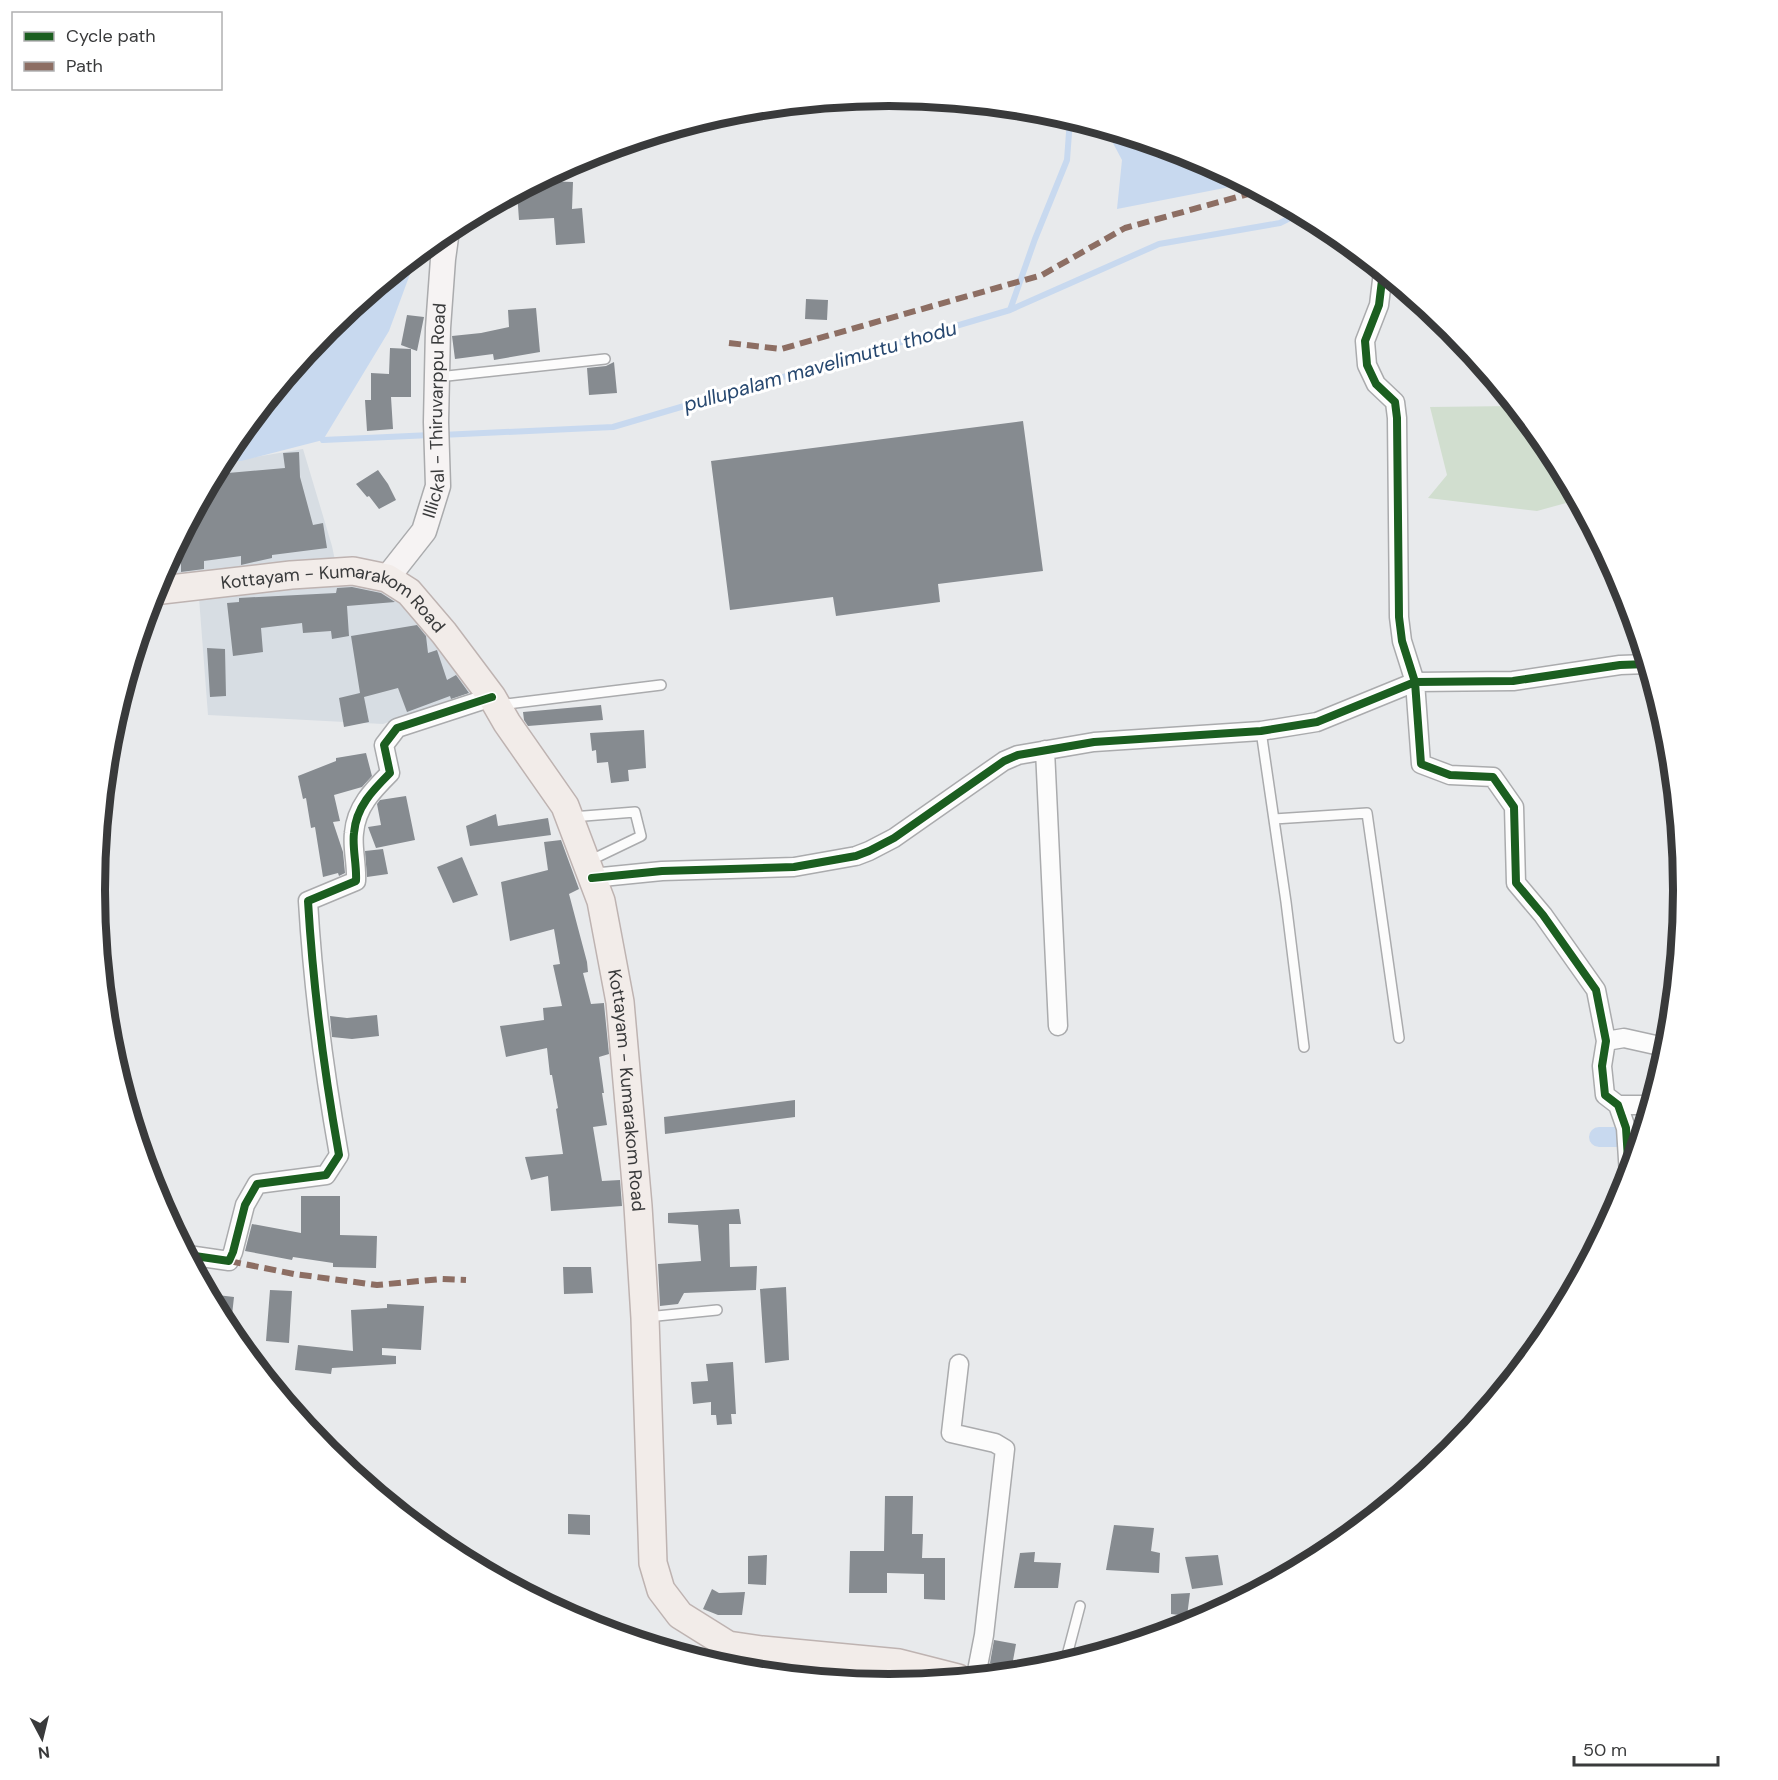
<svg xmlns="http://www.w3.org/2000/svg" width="1778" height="1780" viewBox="0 0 1778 1780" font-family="'DM Sans',sans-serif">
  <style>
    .built { fill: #d7dde3 }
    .green { fill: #d1decf }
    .water { fill: #c8d9ef }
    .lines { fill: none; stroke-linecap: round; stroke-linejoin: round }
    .stream { stroke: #c8d9ef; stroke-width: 6 }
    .canal { stroke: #c8d9ef; stroke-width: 20 }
    .building { fill: #868b90 }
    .service-casing { stroke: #aaabad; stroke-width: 12 }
    .minor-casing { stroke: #aaabad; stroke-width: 21 }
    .secondary-casing { stroke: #aaabad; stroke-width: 27 }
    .primary-casing { stroke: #beb3b1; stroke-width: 30 }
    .service { stroke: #fcfcfc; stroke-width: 9 }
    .minor { stroke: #fcfcfc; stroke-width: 18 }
    .secondary { stroke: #f6f3f3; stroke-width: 24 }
    .primary { stroke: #f2ece9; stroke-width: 27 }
    .quiet { stroke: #8d6e63; stroke-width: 6; stroke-dasharray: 12 6; stroke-linecap: butt }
    .cycleway-casing { stroke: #fff; stroke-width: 11 }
    .cycleway { stroke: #1b5e20; stroke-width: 8 }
    .labels { text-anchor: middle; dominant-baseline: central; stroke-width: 6; stroke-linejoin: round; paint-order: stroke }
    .street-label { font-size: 18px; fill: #393a3b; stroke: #fff }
    .water-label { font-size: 20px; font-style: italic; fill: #26476f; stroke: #fff }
    .rim { fill: none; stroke: #393a3b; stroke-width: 8 }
  </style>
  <rect width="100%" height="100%" fill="#e8eaec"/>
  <!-- built -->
  <path class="built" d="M 303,449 L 332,546 L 338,575 L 383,581 L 476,690 L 383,724 L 208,715 L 199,598 L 155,586 L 221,463 Z"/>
  <!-- green -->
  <path class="green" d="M 1514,406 L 1550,449 L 1577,500 L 1537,511 L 1428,498 L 1447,475 L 1430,407 Z"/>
  <!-- water -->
  <path class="water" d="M 1106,130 L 1193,156 L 1245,184 L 1117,209 L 1122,160 Z
    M 417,255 L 389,331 L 323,440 L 241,461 L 222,461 L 229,448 L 327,328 Z
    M 784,1674 L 830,1676 L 889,1684 Z"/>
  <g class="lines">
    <!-- stream -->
    <path class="stream" d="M 1010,310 L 1035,239 L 1067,160 L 1070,119
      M 441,435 L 613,427 L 1010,310 L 1159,244 L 1280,223 L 1300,213
      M 323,440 L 431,435"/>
    <!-- canal -->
    <path class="canal" d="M 1599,1137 L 1618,1137
      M 1636,1137 L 1640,1137"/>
  </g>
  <!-- building -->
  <path class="building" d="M 539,181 L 573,182 L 572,209 L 582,208 L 585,243 L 556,245 L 554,218 L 519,220 L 517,192 Z
    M 806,299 L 828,300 L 827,320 L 805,319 Z
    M 536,308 L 540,352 L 494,360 L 493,354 L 455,359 L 452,336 L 481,333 L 509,327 L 508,310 Z
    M 407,315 L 424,317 L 417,351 L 401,345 Z
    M 390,348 L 411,349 L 411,397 L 391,397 L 393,429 L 367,431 L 365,400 L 371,400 L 371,373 L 389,374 Z
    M 614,362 L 617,393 L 589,395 L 587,368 L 606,366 Z
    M 1023,421 L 1043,571 L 938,584 L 940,602 L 836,616 L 833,597 L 730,610 L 711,461 Z
    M 299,452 L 300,477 L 313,525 L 323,523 L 327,548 L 272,555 L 272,558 L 241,565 L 241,556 L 204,561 L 204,569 L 181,572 L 181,556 L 170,557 L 216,472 L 228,473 L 285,468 L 283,453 Z
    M 378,470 L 388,484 L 396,500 L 379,509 L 369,496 L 367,497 L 356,484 Z
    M 352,587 L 381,593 L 395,602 L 347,606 L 349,636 L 332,639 L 331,631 L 303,633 L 302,623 L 261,628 L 263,652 L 233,656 L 227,603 L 239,602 L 239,598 L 336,593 L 337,588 Z
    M 417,625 L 426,636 L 428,653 L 437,650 L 447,680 L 456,675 L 469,693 L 451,699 L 450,696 L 407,712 L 398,688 L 364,697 L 369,722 L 344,727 L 339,698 L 360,693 L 351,636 Z
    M 207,648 L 225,649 L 226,696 L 210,697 Z
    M 601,705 L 603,720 L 528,726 L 524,720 L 523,712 Z
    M 644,730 L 646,768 L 628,770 L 629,781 L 611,783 L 608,762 L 597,763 L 596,750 L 592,751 L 590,733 Z
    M 366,753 L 372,776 L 362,787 L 334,795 L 340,821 L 333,822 L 343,852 L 345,873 L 339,876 L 338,873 L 323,877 L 315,827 L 311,828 L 306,798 L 303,799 L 298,776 L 336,761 L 336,758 Z
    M 406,796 L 415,840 L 376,848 L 368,827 L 381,825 L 377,804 L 380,800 Z
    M 496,814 L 498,826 L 548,818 L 551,835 L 470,846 L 466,826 Z
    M 561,840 L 579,889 L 569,894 L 587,962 L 588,972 L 583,973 L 591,1004 L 604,1003 L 604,1004 L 609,1054 L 599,1057 L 604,1093 L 602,1093 L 607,1125 L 593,1127 L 602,1181 L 620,1180 L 622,1206 L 551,1211 L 548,1176 L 531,1180 L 525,1157 L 563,1154 L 556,1109 L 558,1108 L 552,1075 L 550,1075 L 547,1048 L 506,1057 L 500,1026 L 544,1020 L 543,1008 L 562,1006 L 553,965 L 560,964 L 554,929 L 510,941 L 501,882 L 548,870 L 544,842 Z
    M 383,849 L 388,874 L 367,877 L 365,851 Z
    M 462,857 L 478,895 L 453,903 L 437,867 Z
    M 377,1015 L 379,1036 L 352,1039 L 332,1037 L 330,1016 L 347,1018 Z
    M 795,1100 L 795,1117 L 665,1134 L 664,1117 Z
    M 301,1196 L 340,1196 L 340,1235 L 377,1236 L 376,1268 L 333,1267 L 333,1263 L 293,1257 L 292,1260 L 245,1251 L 252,1224 L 301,1233 Z
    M 739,1209 L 741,1224 L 729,1224 L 730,1267 L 757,1266 L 756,1290 L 684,1293 L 678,1304 L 660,1306 L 658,1264 L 701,1261 L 698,1225 L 668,1223 L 668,1213 Z
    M 563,1267 L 591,1267 L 593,1293 L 564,1294 Z
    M 786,1287 L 789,1360 L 765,1363 L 760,1289 Z
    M 270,1290 L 292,1291 L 289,1343 L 266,1341 Z
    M 209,1294 L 234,1297 L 230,1333 L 228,1331 Z
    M 387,1304 L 424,1306 L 421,1350 L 382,1348 L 382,1355 L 396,1356 L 396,1364 L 332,1368 L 331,1374 L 295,1370 L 298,1345 L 353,1351 L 351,1310 L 387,1308 Z
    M 733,1362 L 736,1414 L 731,1414 L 732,1424 L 717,1425 L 716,1415 L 711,1415 L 711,1402 L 693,1404 L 691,1382 L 708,1381 L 706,1364 Z
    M 885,1496 L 913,1496 L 912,1534 L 923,1534 L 922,1558 L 945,1558 L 945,1600 L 924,1599 L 924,1574 L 887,1573 L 887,1593 L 849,1593 L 850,1551 L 884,1551 Z
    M 568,1514 L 590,1515 L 590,1535 L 568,1534 Z
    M 1114,1525 L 1154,1528 L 1151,1551 L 1160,1553 L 1159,1573 L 1106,1570 Z
    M 1035,1552 L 1034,1562 L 1061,1563 L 1058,1588 L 1014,1588 L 1020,1553 Z
    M 767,1555 L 766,1585 L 748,1584 L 748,1556 Z
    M 1218,1555 L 1223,1585 L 1192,1589 L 1185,1557 Z
    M 712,1589 L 719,1593 L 745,1592 L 742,1615 L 718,1615 L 703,1609 Z
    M 1190,1593 L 1187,1616 L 1171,1614 L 1171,1594 Z
    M 994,1640 L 1016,1644 L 1012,1666 L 990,1663 Z"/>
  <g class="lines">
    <!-- service casing -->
    <g class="service-casing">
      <path id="service" d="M 438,377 L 605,359
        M 499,705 L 661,685
        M 1261,731 L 1286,902 L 1304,1047
        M 572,817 L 635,812 L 641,836 L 589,861
        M 1274,819 L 1367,813 L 1399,1038
        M 647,1317 L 717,1310
        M 1065,1663 L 1080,1606"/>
    </g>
    <!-- minor casing -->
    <g class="minor-casing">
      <path id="minor" d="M 1383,272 L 1379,305 L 1365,341 L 1367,365 L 1376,384 L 1395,402 L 1397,418 L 1399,617 L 1402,641 L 1415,682 L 1421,764 L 1450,775 L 1493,777 L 1514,807 L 1516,883 L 1543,915 L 1596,990 L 1606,1041 L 1602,1066 L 1605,1095 L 1618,1105 L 1626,1128 L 1629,1175
        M 1045,750 L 1058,1026
        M 592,878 L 662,871 L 794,867 L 856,856 L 869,851 L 894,838 L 1004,761 L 1018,755 L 1094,742 L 1261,731 L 1317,722 L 1415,682 L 1513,681 L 1620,665 L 1647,664
        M 1606,1041 L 1624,1038 L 1660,1046 L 1668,1046
        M 1618,1105 L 1650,1105
        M 188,1255 L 229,1261 L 233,1252 L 245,1205 L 257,1184 L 326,1175 L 339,1155 C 324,1071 313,986 308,901 L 356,881 C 357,865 352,847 354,833 C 356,807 373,790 390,773 L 384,745 L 397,728 L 492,697
        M 959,1364 L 951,1433 L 995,1443 L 1005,1449 L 984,1635 L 976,1676
        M 702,1660 L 718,1656 L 728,1645"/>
    </g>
    <!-- secondary casing -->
    <g class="secondary-casing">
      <g id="secondary">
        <path id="s1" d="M 387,578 L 424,531 L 438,486 L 436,422 L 438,328 L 443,259 L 447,230"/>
      </g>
    </g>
    <!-- primary casing -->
    <g class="primary-casing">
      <g id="primary">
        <path id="s2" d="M 153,591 L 291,575 L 353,571 L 387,578 L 409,592 L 444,633 L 492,697 L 507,723 L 565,806 L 601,901 L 620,1002 L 638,1206 L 645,1318 L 653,1563 L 661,1590 L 680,1615 L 728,1645 L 762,1650 L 899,1663 L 958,1678"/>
      </g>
    </g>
    <!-- service -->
    <use href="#service" class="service"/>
    <!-- minor -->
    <use href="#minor" class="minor"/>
    <!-- secondary -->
    <use href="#secondary" class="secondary"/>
    <!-- primary -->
    <use href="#primary" class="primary"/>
    <!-- quiet -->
    <path class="quiet" d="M 729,343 L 781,349 L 1042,275 L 1125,228 L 1259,191
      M 229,1261 L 294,1274 L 377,1285 L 441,1279 L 466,1280"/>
    <!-- cycleway casing -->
    <g class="cycleway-casing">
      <path id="cycleway" d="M 1383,272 L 1379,305 L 1365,341 L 1367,365 L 1376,384 L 1395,402 L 1397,418 L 1399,617 L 1402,641 L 1415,682 L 1421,764 L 1450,775 L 1493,777 L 1514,807 L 1516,883 L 1543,915 L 1596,990 L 1606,1041 L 1602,1066 L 1605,1095 L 1618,1105 L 1626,1128 L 1629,1175
        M 592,878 L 662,871 L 794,867 L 856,856 L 869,851 L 894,838 L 1004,761 L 1018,755 L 1094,742 L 1261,731 L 1317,722 L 1415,682 L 1513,681 L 1620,665 L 1647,664
        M 188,1255 L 229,1261 L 233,1252 L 245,1205 L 257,1184 L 326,1175 L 339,1155 C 324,1071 313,986 308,901 L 356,881 C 357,865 352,847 354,833 C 356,807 373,790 390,773 L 384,745 L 397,728 L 492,697"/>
    </g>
    <!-- cycleway -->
    <use href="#cycleway" class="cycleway"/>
  </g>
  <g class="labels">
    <!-- street labels -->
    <g class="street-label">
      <text stroke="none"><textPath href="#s1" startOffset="182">Illickal - Thiruvarppu Road</textPath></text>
      <text stroke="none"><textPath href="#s2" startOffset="190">Kottayam - Kumarakom Road</textPath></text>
      <text stroke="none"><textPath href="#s2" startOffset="820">Kottayam - Kumarakom Road</textPath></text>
    </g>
    <!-- water labels -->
    <g class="water-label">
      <text transform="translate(820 366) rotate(-16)">pullupalam mavelimuttu thodu</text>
    </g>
  </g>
  <!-- crop -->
  <path d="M0 0H1778V1780H0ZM105 890a784 784 0 1 1 1568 0a784 784 0 1 1-1568 0Z" fill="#fff" fill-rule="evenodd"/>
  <path class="rim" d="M105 890a784 784 0 1 1 1568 0a784 784 0 1 1-1568 0Z"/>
  <!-- legend -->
  <rect x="12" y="12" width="210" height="78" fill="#ffffff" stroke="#b0b0b1" stroke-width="1.5"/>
  <rect x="24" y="32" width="30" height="9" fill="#1b5e20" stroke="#b0b0b1" stroke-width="1.5"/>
  <text x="66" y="42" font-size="18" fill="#393a3b">Cycle path</text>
  <rect x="24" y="62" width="30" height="9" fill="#8d6e63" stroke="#b0b0b1" stroke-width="1.5"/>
  <text x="66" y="72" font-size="18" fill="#393a3b">Path</text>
  <!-- north arrow -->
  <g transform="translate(42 1738) rotate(173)" stroke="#ffffff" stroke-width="4.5" paint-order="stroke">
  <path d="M0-4.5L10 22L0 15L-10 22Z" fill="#393a3b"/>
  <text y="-9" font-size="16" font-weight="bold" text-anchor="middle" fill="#393a3b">N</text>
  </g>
  <!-- scale -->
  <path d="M1574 1756v9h144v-9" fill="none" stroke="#393a3b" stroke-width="3"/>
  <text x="1583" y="1756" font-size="18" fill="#393a3b" stroke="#ffffff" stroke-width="4.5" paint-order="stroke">50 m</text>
</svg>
